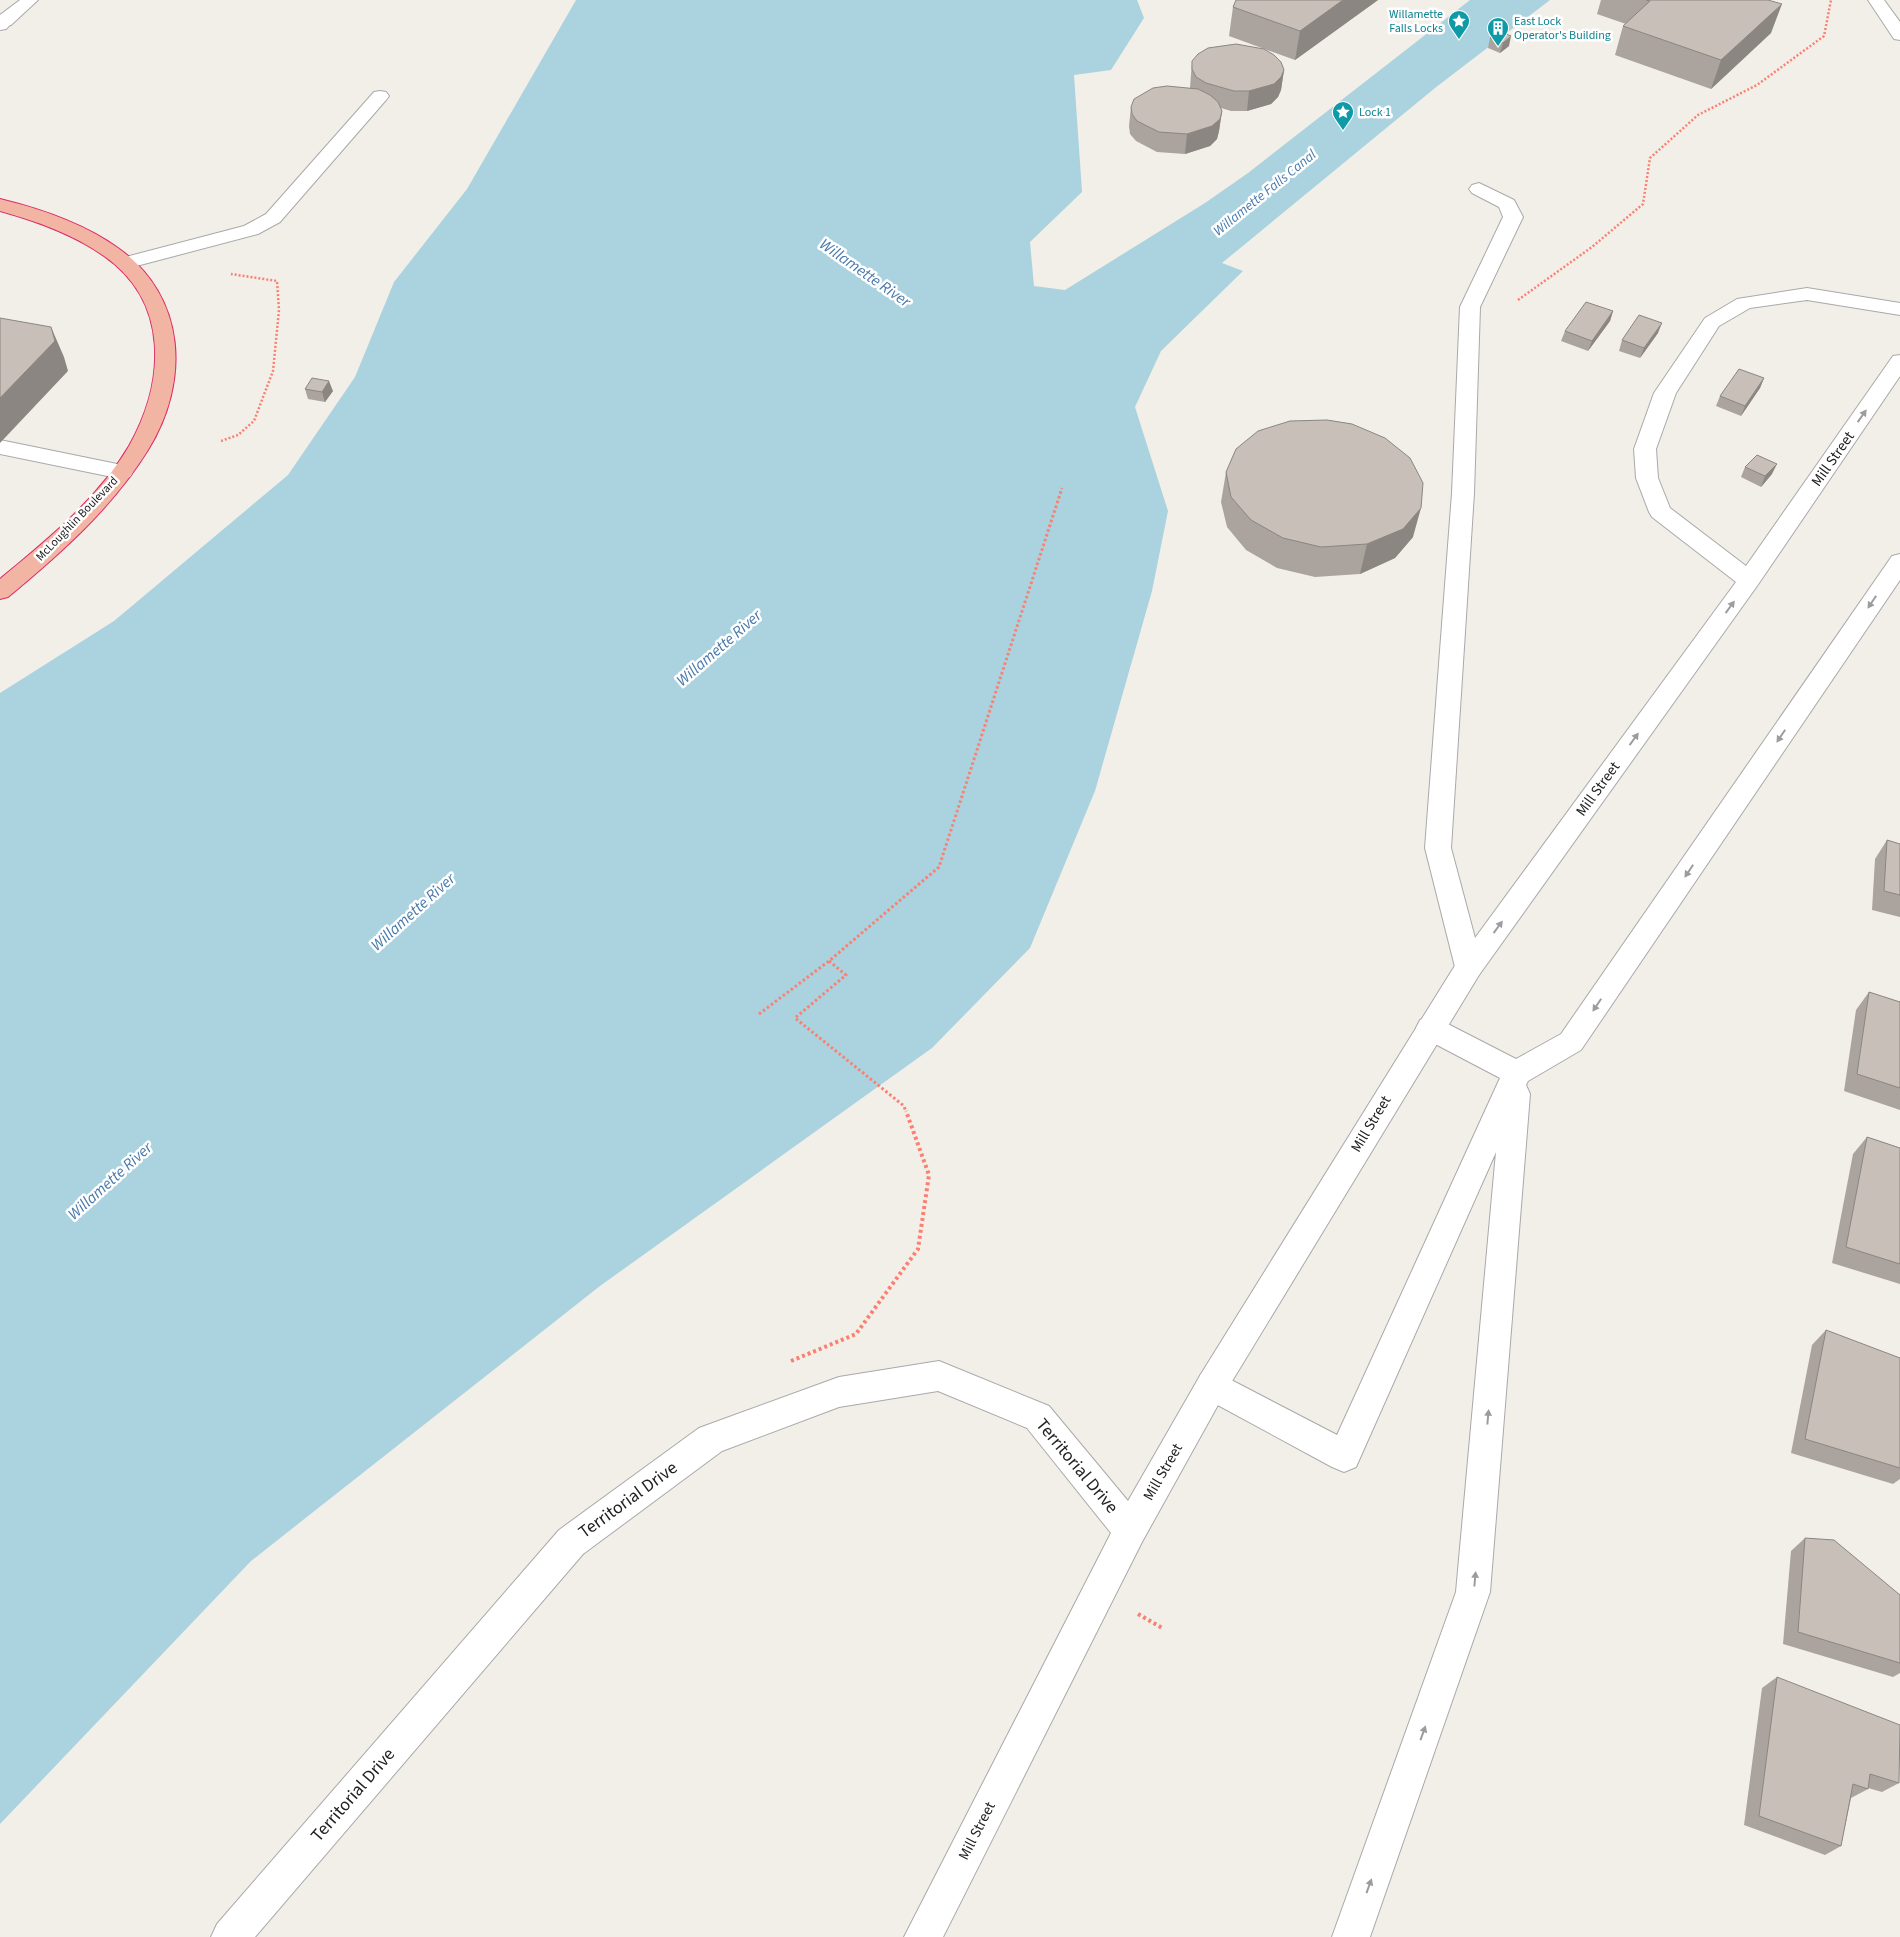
<svg xmlns="http://www.w3.org/2000/svg" width="1900" height="1937" viewBox="0 0 1900 1937" font-family="'Source Sans 3',sans-serif">
  <style>
    .water { fill: #aad3df }
    .lines { fill: none; stroke-linecap: round; stroke-linejoin: round }
    .service-casing { stroke: #a9a9a9; stroke-width: 2 }
    .minor-casing { stroke: #a9a9a9; stroke-width: 2 }
    .trunk-casing { stroke: #dc2a67; stroke-width: 2 }
    .path-far2 { stroke: #fa8072; stroke-width: 2.5; stroke-dasharray: 2 2; stroke-linecap: butt }
    .path-far1 { stroke: #fa8072; stroke-width: 3; stroke-dasharray: 2.5 2.5; stroke-linecap: butt }
    .path { stroke: #fa8072; stroke-width: 4; stroke-dasharray: 3 3; stroke-linecap: butt }
    .service { fill: #fff; fill-rule: evenodd }
    .minor { fill: #fff; fill-rule: evenodd }
    .trunk { fill: #f2b4a3; fill-rule: evenodd }
    .wall { fill: #aba49e }
    .shaded-wall { fill: #8b8681 }
    .building { fill: #c7bfb8; stroke: #8b8681 }
    .oneway { fill: #9c9c9c }
    .labels { text-anchor: middle; dominant-baseline: central; stroke-width: 5; stroke-linejoin: round; paint-order: stroke }
    .far-culture-label { font-size: 12px; fill: #0d838f; stroke: #fff; text-anchor: start }
    .far-street-label { font-size: 12px; fill: #222; stroke: #fff }
    .far-water-label { font-size: 14px; font-style: italic; fill: #4a7aab; stroke: #fff }
    .street-label { font-size: 15px; fill: #222; stroke: #fff }
    .water-label { font-size: 16px; font-style: italic; fill: #4a7aab; stroke: #fff }
    .near-street-label { font-size: 18px; fill: #222; stroke: #fff }
  </style>
  <rect width="100%" height="100%" fill="#f2efe9"/>
  <!-- water -->
  <path class="water" d="M 576,0 L 1137,0 L 1144,18 L 1111,70 L 1074,75 L 1082,192 L 1030,242 L 1034,286 L 1065,290 L 1205,203 L 1248,173 L 1470,0 L 1550,0 L 1435,88 L 1222,263 L 1243,271 L 1161,351 L 1135,407 L 1168,511 L 1152,591 L 1095,791 L 1030,948 L 932,1048 L 600,1286 L 251,1561 L 0,1824 L 0,693 L 114,621 L 288,475 L 355,377 L 394,282 L 467,189 Z"/>
  <g class="lines">
    <!-- service casing -->
    <g class="service-casing">
      <path id="service" d="M 20,0 L 38,0 L 11,25 L 0,25 L 0,15 Z
        M 1868,0 L 1884,0 L 1900,22 L 1900,40 L 1894,39 Z
        M 380,91 L 386,92 L 389,96 L 386,100 L 280,222 L 258,234 L 125,269 L 118,267 L 115,263 L 118,259 L 244,226 L 266,214 L 374,92 Z
        M 1479,183 L 1514,200 L 1523,217 L 1480,307 L 1474,493 L 1451,848 L 1475,938 L 1736,582 L 1652,517 L 1649,512 L 1636,478 L 1634,449 L 1654,393 L 1705,318 L 1737,299 L 1807,288 L 1900,303 L 1900,315 L 1807,300 L 1750,308 L 1719,326 L 1676,393 L 1656,449 L 1658,478 L 1670,508 L 1746,566 L 1893,356 L 1900,355 L 1900,376 L 1757,586 L 1479,975 L 1469,978 L 1459,975 L 1455,967 L 1425,848 L 1452,493 L 1460,307 L 1503,217 L 1499,207 L 1472,193 L 1469,189 L 1472,185 Z
        M 0,440 L 122,465 L 130,467 L 133,472 L 130,477 L 122,479 L 0,454 Z
        M 1900,554 L 1900,580 L 1581,1050 L 1528,1081 L 1526,1085 L 1530,1094 L 1490,1592 L 1370,1937 L 1332,1937 L 1456,1592 L 1496,1152 L 1356,1467 L 1344,1472 L 1332,1467 L 1201,1396 L 1196,1385 L 1201,1374 L 1212,1370 L 1337,1435 L 1500,1078 L 1420,1036 L 1416,1028 L 1420,1020 L 1430,1016 L 1440,1020 L 1516,1059 L 1561,1034 L 1892,556 Z"/>
    </g>
    <!-- minor casing -->
    <g class="minor-casing">
      <path id="minor" d="M 5,16 L 11,17 L 14,21 L 6,29 L 0,30 L 0,17 Z
        M 1469,956 L 1479,959 L 1483,967 L 1479,975 L 1223,1396 L 1142,1542 L 943,1937 L 904,1937 L 1111,1533 L 1027,1428 L 938,1391 L 839,1407 L 722,1451 L 583,1554 L 255,1937 L 211,1937 L 217,1924 L 559,1530 L 699,1428 L 839,1377 L 939,1361 L 1049,1406 L 1128,1501 L 1201,1374 L 1459,959 Z"/>
    </g>
    <!-- trunk casing -->
    <g class="trunk-casing">
      <path id="trunk" d="M 0,199 C 41,209 83,223 118,248 C 187,297 190,382 148,450 C 112,508 61,553 8,597 L 0,599 L 0,579 C 47,540 98,499 129,446 C 165,382 170,302 104,256 C 73,234 36,221 0,211 Z"/>
    </g>
    <!-- path-far2 -->
    <path class="path-far2" d="M 1518,300 L 1592,247 L 1643,204 L 1650,158 L 1698,115 L 1757,85 L 1824,36 L 1831,0
      M 221,441 L 238,435 L 254,421 L 273,371 L 279,310 L 277,281 L 231,274"/>
    <!-- path-far1 -->
    <path class="path-far1" d="M 829,961 L 846,975 L 795,1018 L 904,1106 L 906,1112
      M 759,1014 L 829,961 L 939,867 L 1062,488"/>
    <!-- path -->
    <path class="path" d="M 791,1361 L 856,1334 L 918,1249 L 929,1175 L 906,1111
      M 1138,1614 L 1164,1629"/>
    <!-- service -->
    <use href="#service" class="service"/>
    <!-- minor -->
    <use href="#minor" class="minor"/>
    <!-- trunk -->
    <use href="#trunk" class="trunk"/>
  </g>
  <!-- wall -->
  <path class="wall" d="M 1378,0 L 1295,60 L 1229,36 L 1233,7 Z
    M 1601,0 L 1768,0 L 1771,33 L 1711,89 L 1615,55 L 1623,26 L 1626,24 L 1597,14 Z
    M 1499,31 L 1509,46 L 1500,53 L 1488,48 L 1490,38 Z
    M 1192,61 L 1284,70 L 1281,90 L 1278,97 L 1271,104 L 1247,111 L 1231,111 L 1221,108 L 1222,111 L 1219,131 L 1217,139 L 1210,146 L 1185,154 L 1157,152 L 1136,141 L 1130,134 L 1129,126 L 1131,107 L 1190,88 Z
    M 1613,311 L 1610,321 L 1588,351 L 1561,341 L 1565,331 Z
    M 1658,333 L 1640,358 L 1619,351 L 1622,340 Z
    M 1764,378 L 1760,388 L 1741,416 L 1716,406 L 1720,396 Z
    M 305,389 L 333,391 L 325,402 L 308,399 Z
    M 1745,467 L 1772,474 L 1761,487 L 1741,477 Z
    M 1226,472 L 1413,537 L 1395,558 L 1360,574 L 1315,577 L 1277,568 L 1246,550 L 1227,527 L 1221,502 Z
    M 1887,840 L 1900,844 L 1900,917 L 1872,910 L 1875,859 Z
    M 1869,992 L 1900,1002 L 1900,1110 L 1844,1091 L 1856,1010 Z
    M 1867,1137 L 1900,1148 L 1900,1284 L 1832,1263 L 1853,1154 Z
    M 1826,1330 L 1900,1468 L 1900,1479 L 1893,1484 L 1791,1453 L 1812,1345 Z
    M 1805,1538 L 1900,1595 L 1900,1673 L 1893,1677 L 1783,1644 L 1791,1551 Z
    M 1777,1677 L 1899,1783 L 1882,1792 L 1868,1788 L 1868,1789 L 1851,1798 L 1841,1846 L 1825,1855 L 1744,1825 L 1762,1688 Z"/>
  <!-- shaded-wall -->
  <path class="shaded-wall" d="M 1343,0 L 1378,0 L 1295,60 L 1300,31 Z
    M 1782,4 L 1771,33 L 1711,89 L 1721,60 Z
    M 1511,36 L 1509,46 L 1500,53 L 1503,43 Z
    M 1284,70 L 1281,90 L 1278,97 L 1271,104 L 1247,111 L 1249,91 Z
    M 1222,111 L 1219,131 L 1217,139 L 1210,146 L 1185,154 L 1187,134 Z
    M 1613,311 L 1610,321 L 1588,351 L 1592,341 Z
    M 1662,323 L 1658,333 L 1640,358 L 1644,348 Z
    M 51,327 L 64,357 L 68,371 L 0,443 L 0,398 Z
    M 1764,378 L 1760,388 L 1741,416 L 1745,406 Z
    M 329,381 L 333,391 L 325,402 L 322,392 Z
    M 1777,464 L 1772,474 L 1761,487 L 1765,476 Z
    M 1421,508 L 1413,537 L 1395,558 L 1360,574 L 1367,544 Z"/>
  <!-- building -->
  <path class="building" d="M 1236,0 L 1343,0 L 1300,31 L 1233,7 Z
    M 1646,0 L 1768,0 L 1782,4 L 1721,60 L 1623,26 L 1650,1 Z
    M 1499,31 L 1511,36 L 1503,43 L 1490,38 Z
    M 1236,44 L 1264,49 L 1274,55 L 1281,62 L 1284,70 L 1281,77 L 1274,84 L 1249,91 L 1234,91 L 1206,83 L 1196,77 L 1192,69 L 1192,61 L 1198,54 L 1208,48 Z
    M 1167,86 L 1198,89 L 1210,95 L 1218,102 L 1222,111 L 1220,119 L 1212,126 L 1187,134 L 1159,132 L 1137,121 L 1132,114 L 1131,107 L 1134,99 L 1153,88 Z
    M 1586,302 L 1613,311 L 1592,341 L 1565,331 Z
    M 1639,315 L 1662,323 L 1644,348 L 1622,340 Z
    M 0,318 L 51,327 L 55,341 L 0,398 Z
    M 1739,369 L 1764,378 L 1745,406 L 1720,396 Z
    M 312,378 L 329,381 L 322,392 L 305,389 Z
    M 1327,420 L 1352,424 L 1385,438 L 1410,458 L 1423,483 L 1421,508 L 1403,529 L 1367,544 L 1321,547 L 1283,538 L 1251,520 L 1231,497 L 1226,472 L 1236,449 L 1258,431 L 1290,421 Z
    M 1757,455 L 1777,464 L 1765,476 L 1745,467 Z
    M 1887,840 L 1900,844 L 1900,895 L 1884,891 Z
    M 1869,992 L 1900,1002 L 1900,1088 L 1857,1074 Z
    M 1867,1137 L 1900,1148 L 1900,1264 L 1846,1247 Z
    M 1826,1330 L 1900,1358 L 1900,1468 L 1805,1439 Z
    M 1805,1538 L 1834,1540 L 1900,1595 L 1900,1663 L 1798,1632 Z
    M 1777,1677 L 1900,1725 L 1899,1783 L 1870,1774 L 1868,1789 L 1853,1784 L 1841,1846 L 1759,1816 Z"/>
  <!-- one-way arrows -->
  <defs><path id="oneway-solid" d="M-6-.8H1V-3.2L6.5 0L1 3.2V.8H-6Z" transform="scale(1.25)"/></defs>
  <g class="oneway">
    <use href="#oneway-solid" transform="translate(1862 416) rotate(-55)"/>
    <use href="#oneway-solid" transform="translate(1872 602) rotate(124)"/>
    <use href="#oneway-solid" transform="translate(1730 607) rotate(-54)"/>
    <use href="#oneway-solid" transform="translate(1781 736) rotate(124)"/>
    <use href="#oneway-solid" transform="translate(1634 739) rotate(-54)"/>
    <use href="#oneway-solid" transform="translate(1689 871) rotate(124)"/>
    <use href="#oneway-solid" transform="translate(1498 927) rotate(-54)"/>
    <use href="#oneway-solid" transform="translate(1597 1005) rotate(124)"/>
    <use href="#oneway-solid" transform="translate(1488 1417) rotate(-85)"/>
    <use href="#oneway-solid" transform="translate(1475 1579) rotate(-85)"/>
    <use href="#oneway-solid" transform="translate(1423 1733) rotate(-70)"/>
    <use href="#oneway-solid" transform="translate(1369 1886) rotate(-70)"/>
  </g>
  <!-- icons -->
  <defs>
    <g id="sight-pin" transform="scale(1.125)"><path d="M0 17L-7.5 6A9.5 9.5 0 1 1 7.5 6Z" fill="#0f9aa8" stroke="#fff"/><path d="M0-6L1.8-2.2L6-1.7L2.9 1.2L3.7 5.4L0 3.3L-3.7 5.4L-2.9 1.2L-6-1.7L-1.8-2.2Z" fill="#fff"/></g>
    <g id="building-pin" transform="scale(1.125)"><path d="M0 17L-7.5 6A9.5 9.5 0 1 1 7.5 6Z" fill="#0f9aa8" stroke="#fff"/><path d="M-4-6H4V6H1V3H-1V6H-4ZM-2.5-4.3h1.7v1.8h-1.7ZM.8-4.3h1.7v1.8H.8ZM-2.5-1h1.7V.8h-1.7ZM.8-1h1.7V.8H.8Z" fill="#fff"/></g>
  </defs>
  <g fill-rule="evenodd">
    <use href="#sight-pin" x="1459" y="21"/>
    <use href="#building-pin" x="1498" y="28"/>
    <use href="#sight-pin" x="1343" y="112"/>
  </g>
  <g class="labels">
    <!-- far-culture labels -->
    <g class="far-culture-label">
      <text x="1443" y="14" text-anchor="end">Willamette<tspan x="1443" dy="14">Falls Locks</tspan></text>
      <text x="1514" y="21">East Lock<tspan x="1514" dy="14">Operator's Building</tspan></text>
      <text x="1359" y="112">Lock 1</text>
    </g>
    <!-- far-street labels -->
    <g class="far-street-label">
      <text transform="translate(77 519) rotate(-46)">McLoughlin Boulevard</text>
    </g>
    <!-- far-water labels -->
    <g class="far-water-label">
      <text transform="translate(1265 193) rotate(-39)">Willamette Falls Canal</text>
    </g>
    <!-- street labels -->
    <g class="street-label">
      <text transform="translate(1833 459) rotate(-55)">Mill Street</text>
      <text transform="translate(1598 789) rotate(-54)">Mill Street</text>
      <text transform="translate(1371 1124) rotate(-59)">Mill Street</text>
      <text transform="translate(1163 1472) rotate(-60)">Mill Street</text>
      <text transform="translate(977 1831) rotate(-63)">Mill Street</text>
    </g>
    <!-- water labels -->
    <g class="water-label">
      <text transform="translate(865 273) rotate(35)">Willamette River</text>
      <text transform="translate(719 648) rotate(-41)">Willamette River</text>
      <text transform="translate(413 912) rotate(-42)">Willamette River</text>
      <text transform="translate(110 1181) rotate(-42)">Willamette River</text>
    </g>
    <!-- near-street labels -->
    <g class="near-street-label">
      <text transform="translate(1077 1466) rotate(50)">Territorial Drive</text>
      <text transform="translate(628 1500) rotate(-36)">Territorial Drive</text>
      <text transform="translate(353 1795) rotate(-49)">Territorial Drive</text>
    </g>
  </g>
</svg>
